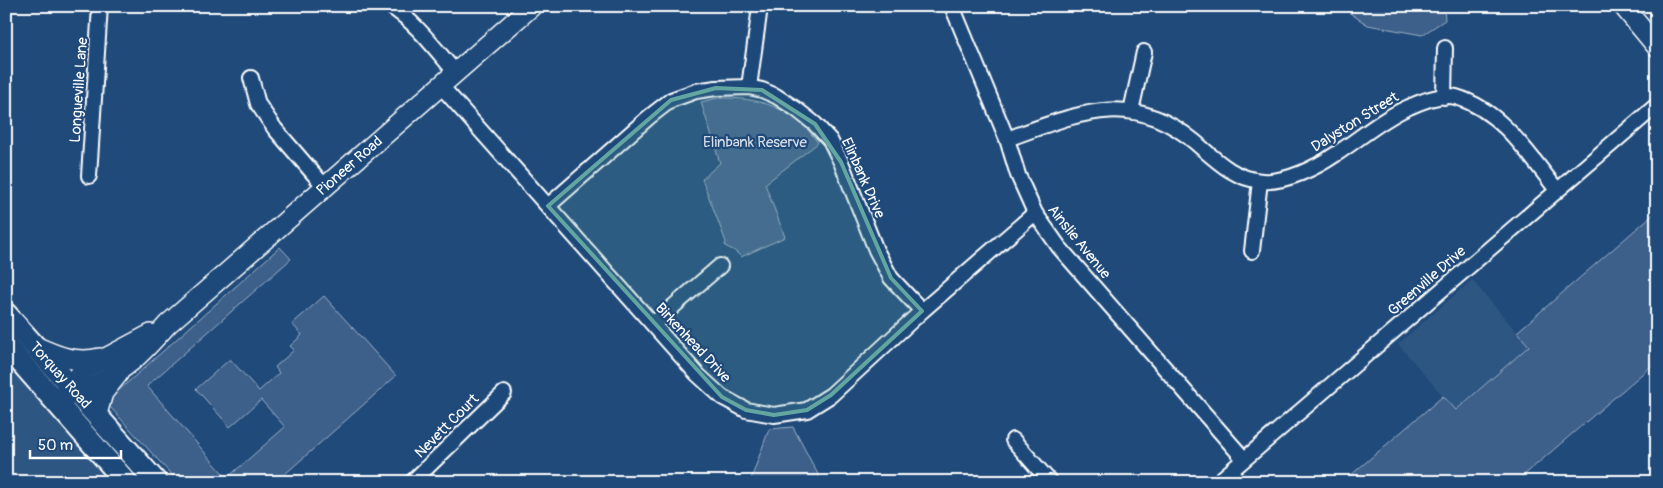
<svg xmlns="http://www.w3.org/2000/svg" width="1663" height="488" viewBox="0 0 1663 488" font-family="Pangolin,sans-serif">
  <style>
    .built { fill: #2e5683 }
    .green { fill: #3c618b; stroke: #9eb0c5 }
    .lines { fill: none; stroke-linecap: round; stroke-linejoin: round }
    .street-casing { stroke: #fff; stroke-width: 18 }
    .secondary-casing { stroke: #fff; stroke-width: 22 }
    .primary-casing { stroke: #fff; stroke-width: 25 }
    .street { stroke: #1f4a7a; stroke-width: 14 }
    .secondary { stroke: #1f4a7a; stroke-width: 19 }
    .primary { stroke: #1f4a7a; stroke-width: 21 }
    .marked { fill: #63a6a1; fill-opacity: 0.2; stroke: #63a6a1; stroke-width: 4; stroke-linejoin: round }
    .labels { text-anchor: middle; dominant-baseline: central; stroke-width: 4.5; stroke-linejoin: round; paint-order: stroke }
    .street-label { font-size: 15px; fill: #fff; stroke: #1f4a7a }
    .park-label { font-size: 15px; fill: #d8dfe8; stroke: #1f4a7a }
  </style>
  <rect width="100%" height="100%" fill="#1f4a7a"/>
  <filter id="ink" filterUnits="userSpaceOnUse"><feTurbulence type="fractalNoise" baseFrequency=".02" numOctaves="2"/><feDisplacementMap in="SourceGraphic" scale="10" xChannelSelector="R" yChannelSelector="G"/><feConvolveMatrix kernelMatrix="1 2 1 2 8 2 1 2 1" color-interpolation-filters="sRGB"/></filter>
  <g filter="url(#ink)">
    <!-- built -->
    <path class="built" d="M 1472,280 L 1529,346 L 1455,410 L 1398,344 Z
      M 6,356 L 118,482 L 6,482 Z"/>
    <!-- green -->
    <path class="green" d="M 1339,6 L 1444,6 L 1445,20 L 1422,35 L 1368,25 Z
      M 717,98 C 758,97 794,107 818,143 L 765,184 L 785,237 L 741,257 L 735,251 L 725,246 L 726,242 L 702,179 L 720,163 L 701,102 Z
      M 1657,211 L 1657,361 L 1516,482 L 1343,482 L 1443,396 L 1456,410 L 1529,346 L 1517,332 Z
      M 280,247 L 291,259 L 147,386 L 227,478 L 285,427 L 261,400 L 230,427 L 196,389 L 230,359 L 259,391 L 279,373 L 275,367 L 294,350 L 290,346 L 302,335 L 292,324 L 324,296 L 396,376 L 276,482 L 178,482 L 110,407 L 108,400 Z
      M 793,427 L 822,482 L 750,482 L 769,429 Z"/>
    <g class="lines">
      <!-- street casing -->
      <g class="street-casing">
        <path id="street" d="M 390,6 C 416,22 436,50 456,73
          M 952,6 L 1007,139 L 1018,175 L 1035,213 L 1059,247 L 1244,459
          M 251,78 L 258,104 L 275,129 L 325,187
          M 441,86 L 697,374 L 722,397 L 746,410 L 774,415 L 807,410 L 831,395 L 922,311 L 1035,213
          M 749,87 L 760,7
          M 1444,97 L 1445,48
          M 1131,111 L 1144,52
          M 1007,139 C 1077,114 1130,88 1195,142 C 1216,160 1234,179 1262,181 C 1286,183 1317,167 1336,154 C 1359,139 1383,118 1409,107 C 1422,101 1442,93 1456,97 C 1501,110 1530,156 1557,190
          M 89,176 L 100,6
          M 548,206 L 649,117 L 671,100 L 696,91 L 716,88 L 749,87 L 762,90 L 776,96 L 796,109 L 815,124 L 830,140 L 841,162 L 876,250 L 891,278 L 922,311
          M 1252,251 L 1260,181
          M 653,324 L 720,266
          M 1013,440 L 1050,482
          M 412,482 L 504,393
          M 1218,482 L 1657,105"/>
      </g>
      <!-- secondary casing -->
      <g class="secondary-casing">
        <g id="secondary">
          <path d="M 1623,6 L 1657,47"/>
          <path d="M 35,346 C 57,356 76,364 100,358"/>
          <path d="M 60,396 L 71,386 L 83,370 L 151,334"/>
          <path id="s1" d="M 63,398 C 86,390 113,377 132,361 C 145,350 156,337 168,324 L 532,6"/>
          <path d="M 97,414 L 103,393 L 118,374"/>
        </g>
      </g>
      <!-- primary casing -->
      <g class="primary-casing">
        <g id="primary">
          <path id="s2" d="M 6,314 L 156,482"/>
          <path d="M 6,345 L 126,482"/>
        </g>
      </g>
      <!-- street -->
      <use href="#street" class="street"/>
      <!-- secondary -->
      <use href="#secondary" class="secondary"/>
      <!-- primary -->
      <use href="#primary" class="primary"/>
    </g>
  </g>
  <!-- marked area -->
  <path class="marked" d="M 716,88 L 762,90 L 815,124 L 841,162 L 891,278 L 922,311 L 831,395 L 807,410 L 774,415 L 746,410 L 722,397 L 548,206 L 671,100 Z"/>
  <g class="labels">
    <!-- street labels -->
    <g class="street-label">
      <text transform="translate(79 90) rotate(-86)">Longueville Lane</text>
      <text transform="translate(1355 122) rotate(-32)">Dalyston Street</text>
      <text stroke="none"><textPath href="#s1" startOffset="371">Pioneer Road</textPath></text>
      <text transform="translate(863 178) rotate(66)">Elinbank Drive</text>
      <text transform="translate(1079 242) rotate(51)">Ainslie Avenue</text>
      <text transform="translate(1427 281) rotate(-41)">Greenville Drive</text>
      <text transform="translate(693 343) rotate(47)">Birkenhead Drive</text>
      <text stroke="none"><textPath href="#s2" startOffset="82">Torquay Road</textPath></text>
      <text transform="translate(447 426) rotate(-45)">Nevett Court</text>
    </g>
    <!-- park labels -->
    <g class="park-label">
      <text x="755" y="142">Elinbank Reserve</text>
    </g>
  </g>
  <!-- margin -->
  <rect width="1663" height="488" fill="none" stroke="#1f4a7a" stroke-width="25"/>
  <rect x="12" y="12" width="1638" height="463" fill="none" stroke="#fff" stroke-width="2" filter="url(#ink)"/>
  <!-- scale -->
  <path d="M30 450v8h91v-8" fill="none" stroke="#ffffff" stroke-width="2.5"/>
  <text x="38" y="450" font-size="15" fill="#ffffff" stroke="#1f4a7a" stroke-width="4" paint-order="stroke">50 m</text>
</svg>
